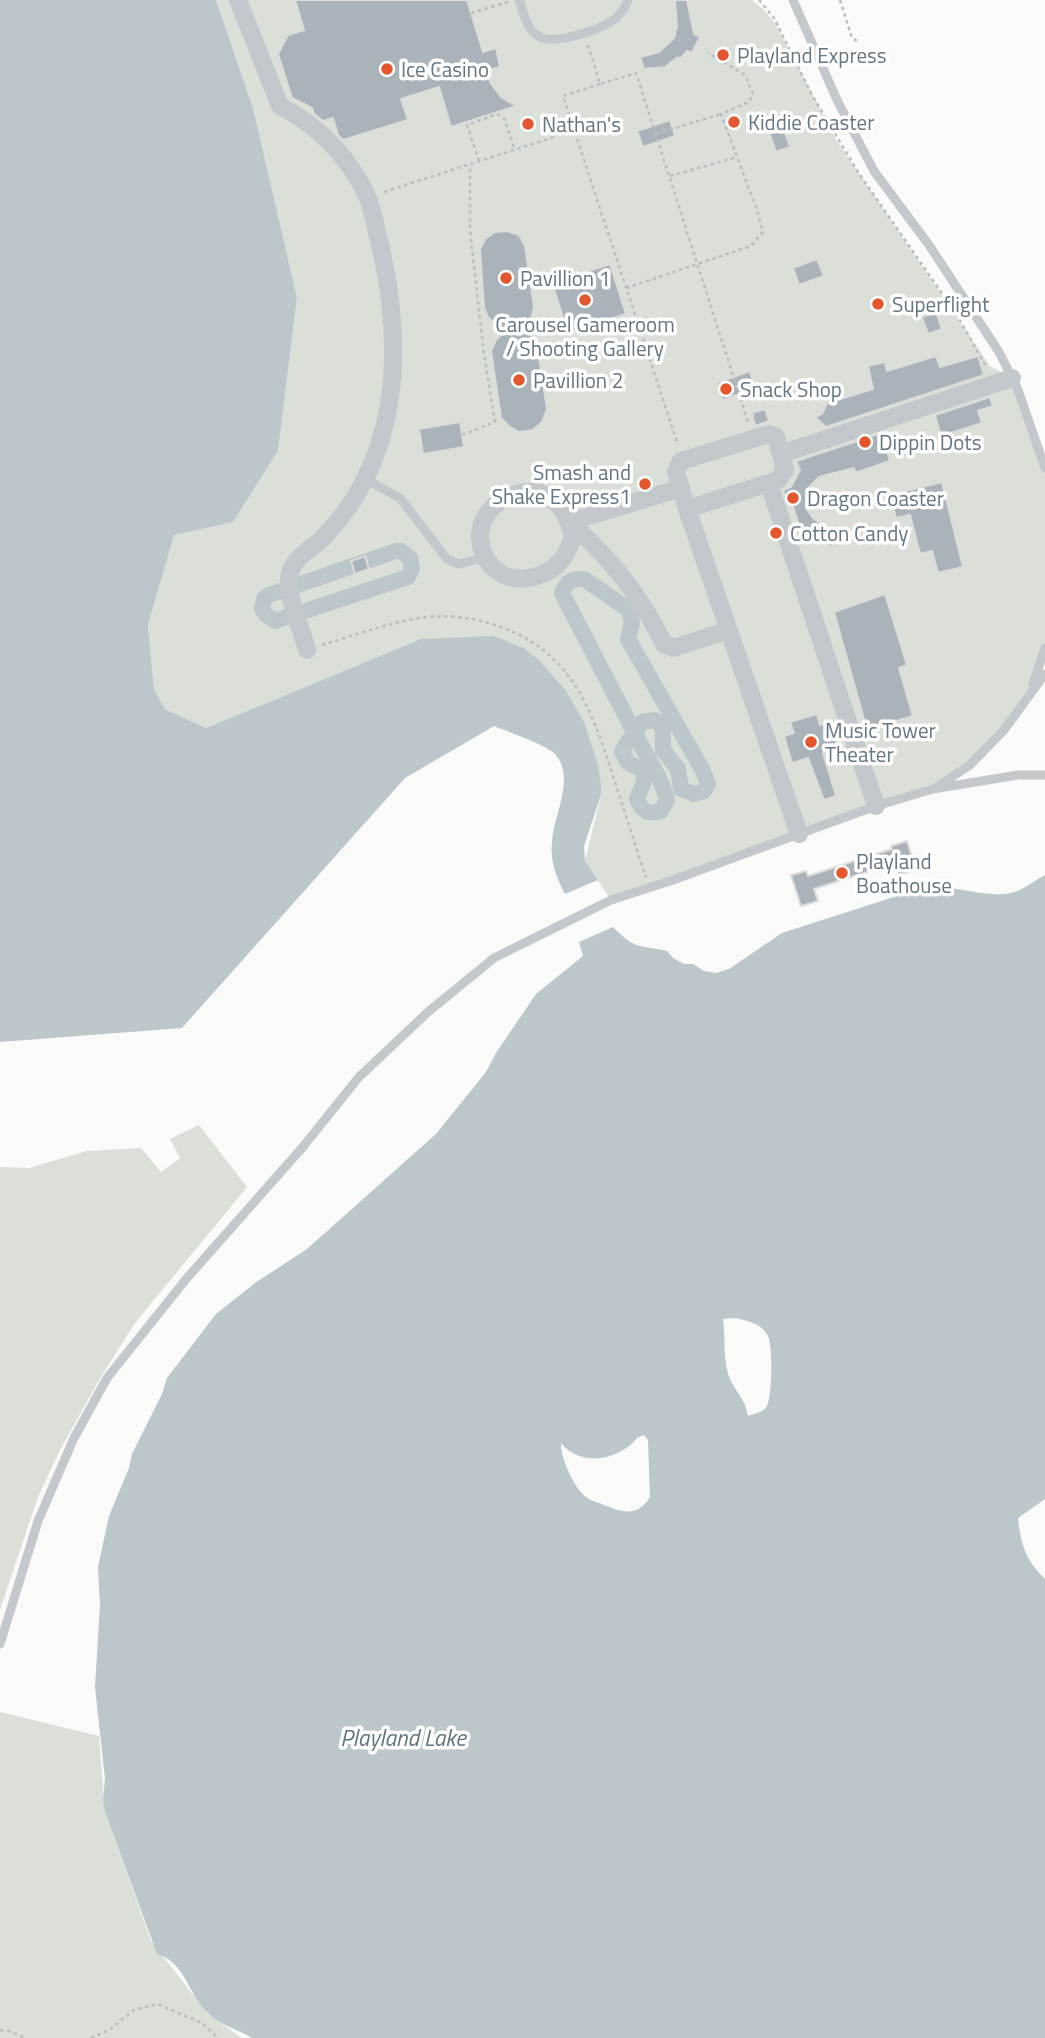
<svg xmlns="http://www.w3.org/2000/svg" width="1045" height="2038" viewBox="0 0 1045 2038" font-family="'Titillium Web',sans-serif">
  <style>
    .green { fill: #dadfd7 }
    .water { fill: #bbc7cb; fill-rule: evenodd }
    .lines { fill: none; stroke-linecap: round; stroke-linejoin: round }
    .canal { stroke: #bbc7cb; stroke-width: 16 }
    .building { fill: #aab3b9; stroke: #dcdcda; stroke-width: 2 }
    .path { stroke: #bbbfc2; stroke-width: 2.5; stroke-dasharray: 3.5 3.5; stroke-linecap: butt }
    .lane { stroke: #c3c8cc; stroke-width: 9 }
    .street { stroke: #c3c8cc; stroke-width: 18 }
    .poi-dot { fill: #e4572e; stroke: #fff; stroke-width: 2.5 }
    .labels { text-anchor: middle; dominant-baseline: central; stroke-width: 7; stroke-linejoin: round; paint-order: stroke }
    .poi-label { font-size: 21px; fill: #657683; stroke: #fff; text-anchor: start }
    .water-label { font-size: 23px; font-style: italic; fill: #60757c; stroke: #fff }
  </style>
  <rect width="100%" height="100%" fill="#fafaf8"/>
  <!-- green -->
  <path class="green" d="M 216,0 L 752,0 L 764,10 L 775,23 L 837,141 L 990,366 L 1012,378 L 1035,434 L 1045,472 L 1045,648 L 1032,689 L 970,765 L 933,789 L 611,900 L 585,861 L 601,795 L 598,765 L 421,639 L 206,728 L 165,709 L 154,689 L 148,625 L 174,534 L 233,522 L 278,451 L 297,299 L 253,108 Z
    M 199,1125 L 247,1187 L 135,1323 L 102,1375 L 61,1448 L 38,1497 L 0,1610 L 0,1167 L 29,1168 L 87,1151 L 141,1148 L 161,1172 L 180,1158 L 170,1139 Z
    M 0,1712 L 99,1736 L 105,1812 L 151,1941 L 208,2014 L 242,2038 L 0,2038 Z"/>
  <!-- water -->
  <path class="water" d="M 0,0 L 216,0 L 253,108 L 297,298 L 278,451 L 233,522 L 174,535 L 148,625 L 154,689 L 165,709 L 206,728 L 421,639 L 493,636 L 504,640 L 523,648 L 539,660 L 566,691 L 584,722 L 598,765 L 601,784 L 601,795 L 584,846 L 585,861 L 598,880 L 565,894 C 556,877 550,861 552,842 C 553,815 577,777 554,753 C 546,745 506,731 494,726 L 405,778 L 182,1028 L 0,1042 Z
    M 1045,875 L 1045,1499 L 1018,1518 C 1021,1545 1025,1559 1045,1579 L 1045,2038 L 252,2038 C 238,2029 221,2026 209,2014 C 188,1996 186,1962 157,1954 L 105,1812 L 103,1800 L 105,1779 L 95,1687 L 100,1605 L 98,1567 L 109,1516 L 129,1468 L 132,1454 L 162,1394 L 167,1378 L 216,1314 L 255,1283 L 307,1249 L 436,1134 L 486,1072 L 496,1053 L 536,994 L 583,956 L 579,942 L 613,927 C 637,951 637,944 667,951 L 673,958 L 684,964 L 693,964 L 704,971 L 716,973 L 729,969 L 782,933 L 928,886 C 954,886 987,898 1011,893 C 1022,891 1035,880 1045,875 ZM 736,1318 C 748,1321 762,1324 768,1336 C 773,1346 772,1396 767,1406 C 763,1413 755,1413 748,1416 C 745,1399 738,1395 731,1381 C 722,1362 726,1339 723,1319 ZM 644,1435 L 648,1440 L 650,1497 C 638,1518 620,1512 602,1504 C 596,1502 591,1501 586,1497 C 574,1488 560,1457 561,1443 C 581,1468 620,1460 638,1437 Z"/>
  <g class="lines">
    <!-- canal -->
    <path class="canal" d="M 396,551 L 401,551 L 410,558 L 412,569 L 408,577 L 275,621 L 265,614 L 262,609 L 264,599 L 269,595 Z
      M 702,769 L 708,784 L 704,791 L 695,794 L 681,789 L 678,769 L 663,750 L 663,731 L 660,724 L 654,720 L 642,722 C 636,733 627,740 622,752 L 628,763 L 642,769 C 647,781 642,786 637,798 C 641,811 648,815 661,811 L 667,800 C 661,776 645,754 634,732 C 610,686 586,640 562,593 C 567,581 573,577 586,580 L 629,610 L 632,623 L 628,639 L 702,769"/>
  </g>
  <!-- building -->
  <path class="building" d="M 295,0 L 467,0 L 483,52 L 496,48 L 500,67 L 485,71 L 492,85 L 501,97 L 516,106 L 451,127 L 439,87 L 401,99 L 408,120 L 343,140 L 338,135 L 333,118 L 323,121 L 314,114 L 312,108 L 292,98 L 278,54 L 288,35 L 304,30 Z
    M 675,0 L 687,0 L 694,34 L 700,37 L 692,53 L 687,51 L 680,59 L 678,57 L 665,67 L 644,69 L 640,57 L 659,52 L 674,38 L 677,27 Z
    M 780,119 L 790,147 L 776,152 L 766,124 Z
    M 670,120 L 675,136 L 643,147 L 637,131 Z
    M 507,231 L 519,235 L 525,246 L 534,308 L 531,319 L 524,324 L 537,343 L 547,409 L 542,422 L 533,430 L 519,432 L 509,426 L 501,418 L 491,351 L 496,340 L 503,333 L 488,317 L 484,307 L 480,249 L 485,239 L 495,232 Z
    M 817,259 L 824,276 L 799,285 L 793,268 Z
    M 610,264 L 626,314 L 568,333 L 552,283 Z
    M 936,312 L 942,329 L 928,334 L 922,317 Z
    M 936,356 L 940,367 L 978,356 L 984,375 L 826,427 L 815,417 L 822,414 L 827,403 L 873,389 L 868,366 L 885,362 L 887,371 Z
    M 750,371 L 755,388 L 723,400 L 717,383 Z
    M 990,397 L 993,406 L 978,411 L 982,423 L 941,436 L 935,415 Z
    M 765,409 L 769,421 L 755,426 L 752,413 Z
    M 460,422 L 464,447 L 423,454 L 419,429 Z
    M 882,433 L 890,461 L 855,473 L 854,468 L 819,477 L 810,486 L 806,496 L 806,508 L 813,518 L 839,537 L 832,547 L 799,526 L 791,500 L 787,501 L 783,490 L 791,487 L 800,470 L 796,461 Z
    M 942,482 L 963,567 L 938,573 L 932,551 L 920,554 L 910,515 L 896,518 L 890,495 Z
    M 365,556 L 369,569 L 355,574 L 351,561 Z
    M 885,594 L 907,665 L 899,668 L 913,716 L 867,730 L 834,612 Z
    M 817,714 L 820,725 L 830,721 L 838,748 L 823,753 L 836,796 L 824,800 L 808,758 L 792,763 L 784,736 L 794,733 L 790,722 Z
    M 907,841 L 916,870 L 899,875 L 895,863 L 814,889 L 818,901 L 801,906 L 791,875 L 806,871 L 808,876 L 892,849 L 891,846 Z"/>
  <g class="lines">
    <!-- path -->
    <path class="path" d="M 759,0 L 774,18 L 812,95 L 858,172 L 957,315 L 987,368
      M 840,0 L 852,38 L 859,42
      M 471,13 L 508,2
      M 588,45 L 600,84 L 636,73 L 748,422
      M 600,84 L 563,96 L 678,445
      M 656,134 L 721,114
      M 479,161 L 467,125 L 497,114 L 504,118 L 515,150
      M 670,176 L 737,157
      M 384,192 L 557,136
      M 626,288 L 751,246 L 763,232 L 757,210 L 721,114 L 749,102 L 753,94 L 745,75 L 708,53
      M 462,435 L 495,422 L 484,354 L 470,231 L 470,165
      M 322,645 C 349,637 376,627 404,621 C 431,614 462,615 488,623 C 568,645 590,704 613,776 C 624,810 635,844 646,878
      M 0,2030 L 9,2031 L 26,2038
      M 91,2038 L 109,2030 L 134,2010 L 157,2004 L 202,2023 L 218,2038"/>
    <!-- lane -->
    <path class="lane" d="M 519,0 C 524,13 526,30 540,37 C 555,45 603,29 616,18 C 621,13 626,6 628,0
      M 793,0 L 837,100 L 874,171 L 929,245 L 999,352 L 1018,390 L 1045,468
      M 365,479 L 400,498 L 447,559 L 459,564 L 486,557
      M 1033,684 L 1045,648
      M 938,786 L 970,765 L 1004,730 L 1045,674
      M 0,1644 L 38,1521 L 74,1438 L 107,1378 L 187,1278 L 302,1148 L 359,1077 L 428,1012 L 494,958 L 611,900 L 673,880 L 876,806 L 933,789 L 1018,775 L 1045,775"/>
    <!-- street -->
    <path class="street" d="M 238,0 L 280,106 C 319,126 348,156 367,196 C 373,209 375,224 378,237 C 398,315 402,404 366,477 C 355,500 340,520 323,538 C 312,549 294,557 290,573 C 285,593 301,628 307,650
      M 769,434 L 776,437 L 785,470 L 778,480 L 687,509 L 676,472 L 681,461 Z
      M 781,454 L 1012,378
      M 769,484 L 876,806
      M 681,488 L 570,522 C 613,562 638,592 664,644 L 673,648 L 729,630
      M 536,491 C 561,503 567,511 573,538 C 570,544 568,552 563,558 C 557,566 547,573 537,576 C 475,596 449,496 536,491 Z
      M 687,509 L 799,834"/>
  </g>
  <!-- markers -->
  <g class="poi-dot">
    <circle cx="723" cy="55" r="7"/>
    <circle cx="387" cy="69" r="7"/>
    <circle cx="734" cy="122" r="7"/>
    <circle cx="528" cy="124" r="7"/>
    <circle cx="506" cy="278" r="7"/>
    <circle cx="585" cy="300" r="7"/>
    <circle cx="878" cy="304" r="7"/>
    <circle cx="519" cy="380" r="7"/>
    <circle cx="726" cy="389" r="7"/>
    <circle cx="865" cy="442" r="7"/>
    <circle cx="645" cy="484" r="7"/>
    <circle cx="793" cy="498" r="7"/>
    <circle cx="776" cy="533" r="7"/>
    <circle cx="811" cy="742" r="7"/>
    <circle cx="842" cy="873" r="7"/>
  </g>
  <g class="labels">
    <!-- poi labels -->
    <g class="poi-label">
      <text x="737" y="55">Playland Express</text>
      <text x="401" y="69">Ice Casino</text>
      <text x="748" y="122">Kiddie Coaster</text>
      <text x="542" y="124">Nathan's</text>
      <text x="520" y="278">Pavillion 1</text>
      <text x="892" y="304">Superflight</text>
      <text x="585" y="324" text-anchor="middle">Carousel Gameroom<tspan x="585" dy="24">/ Shooting Gallery</tspan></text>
      <text x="533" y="380">Pavillion 2</text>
      <text x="740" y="389">Snack Shop</text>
      <text x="879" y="442">Dippin Dots</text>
      <text x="631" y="472" text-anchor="end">Smash and<tspan x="631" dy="24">Shake Express1</tspan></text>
      <text x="807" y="498">Dragon Coaster</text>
      <text x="790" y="533">Cotton Candy</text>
      <text x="825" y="730">Music Tower<tspan x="825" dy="24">Theater</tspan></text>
      <text x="856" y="861">Playland<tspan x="856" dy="24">Boathouse</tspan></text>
    </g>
    <!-- water labels -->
    <g class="water-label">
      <text x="403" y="1737">Playland Lake</text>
    </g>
  </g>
</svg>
